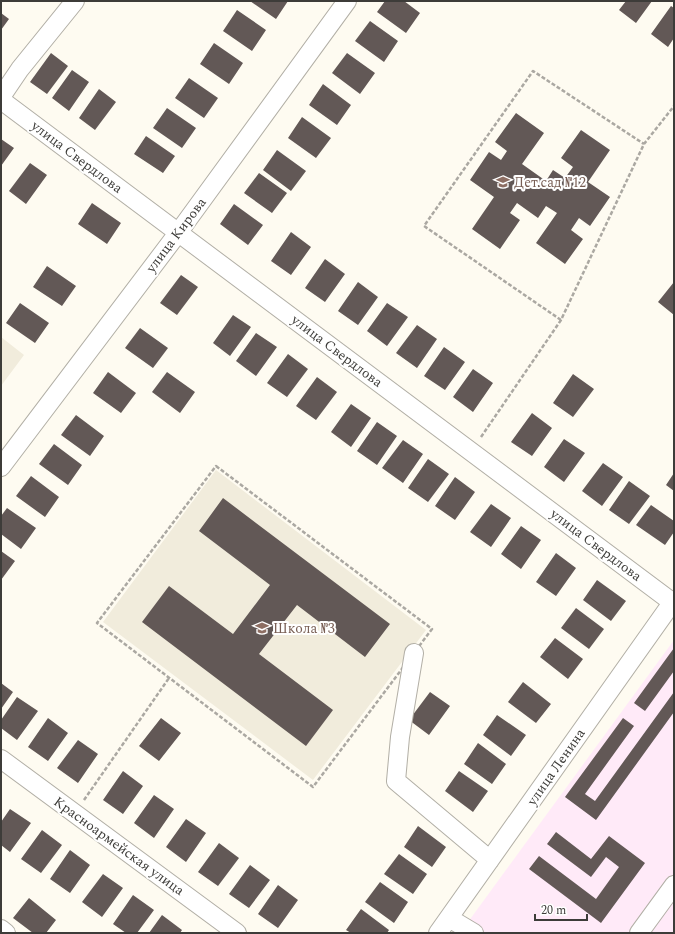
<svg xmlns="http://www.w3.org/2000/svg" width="675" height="934" viewBox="0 0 675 934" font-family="Spectral,serif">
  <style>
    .built { fill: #f1ecdc }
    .industrial { fill: #ffeaf8 }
    .building { fill: #625856 }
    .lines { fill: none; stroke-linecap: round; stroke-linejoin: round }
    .minor-casing { stroke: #b2afa6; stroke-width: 20 }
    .path { stroke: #aba8a2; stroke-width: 2.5; stroke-dasharray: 4 2; stroke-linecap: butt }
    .minor { stroke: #fff; stroke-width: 18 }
    .labels { text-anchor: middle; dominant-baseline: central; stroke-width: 4; stroke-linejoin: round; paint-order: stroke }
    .street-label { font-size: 14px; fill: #3d3c39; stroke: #fff }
    .education-label { font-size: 14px; fill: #785e54; stroke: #fff; text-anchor: start }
  </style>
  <rect width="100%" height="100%" fill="#fefbf1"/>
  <!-- built -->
  <path class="built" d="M 1,337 L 24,355 L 1,386 Z
    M 216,470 L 426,630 L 313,780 L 103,622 Z"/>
  <!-- industrial -->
  <path class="industrial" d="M 674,640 L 674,933 L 460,933 Z"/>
  <!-- building -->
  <path class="building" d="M 250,1 L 288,1 L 276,19 Z
    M 385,1 L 404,1 L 420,13 L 406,33 L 377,12 Z
    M 626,1 L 652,1 L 636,23 L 619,10 Z
    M 671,6 L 674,8 L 674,38 L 668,47 L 651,34 Z
    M 237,10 L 266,30 L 252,51 L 223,31 Z
    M 1,13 L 9,19 L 1,30 Z
    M 370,21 L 398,41 L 384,62 L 355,41 Z
    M 214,43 L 243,63 L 229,84 L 200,64 Z
    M 51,53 L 68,66 L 47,94 L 30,82 Z
    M 347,53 L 375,73 L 360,94 L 332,73 Z
    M 72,70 L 89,82 L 69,111 L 52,98 Z
    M 189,78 L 218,98 L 204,118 L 175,98 Z
    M 323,84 L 351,105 L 337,125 L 309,105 Z
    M 99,89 L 116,102 L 95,130 L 79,118 Z
    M 167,108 L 196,128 L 182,148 L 153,128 Z
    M 516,113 L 544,133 L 522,164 L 546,181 L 553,170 L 565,178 L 573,167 L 561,158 L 581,130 L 610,150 L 588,182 L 610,197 L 590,226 L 579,218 L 571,230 L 583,239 L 565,264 L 536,243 L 557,213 L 546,206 L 538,218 L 517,203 L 510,213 L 520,220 L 500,249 L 472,229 L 494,197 L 470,180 L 489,152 L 501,160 L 507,151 L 495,142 Z
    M 302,117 L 331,138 L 316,158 L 288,138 Z
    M 146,136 L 175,156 L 163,173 L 134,154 Z
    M 1,139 L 14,148 L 1,166 Z
    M 277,150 L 306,171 L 291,191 L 263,170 Z
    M 30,163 L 47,175 L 26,204 L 9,191 Z
    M 259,173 L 287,193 L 272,213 L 244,193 Z
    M 92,203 L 121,223 L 107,244 L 78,224 Z
    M 234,204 L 263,225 L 248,245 L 220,224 Z
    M 291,232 L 311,247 L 291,275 L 271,261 Z
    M 325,259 L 345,274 L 325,302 L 305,288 Z
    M 47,266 L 76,286 L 62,306 L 33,287 Z
    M 181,275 L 198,287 L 177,315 L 160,303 Z
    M 358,282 L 378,297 L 358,325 L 338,311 Z
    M 674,282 L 674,315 L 658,302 Z
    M 20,303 L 49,323 L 35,343 L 6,323 Z
    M 387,303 L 408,317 L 387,346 L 367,331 Z
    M 233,315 L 251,327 L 230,356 L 213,343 Z
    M 417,325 L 437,339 L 417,368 L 396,353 Z
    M 140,328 L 168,348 L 153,368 L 125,348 Z
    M 256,333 L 277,347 L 256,376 L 236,361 Z
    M 444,347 L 465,362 L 445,390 L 424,376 Z
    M 288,354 L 308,369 L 287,397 L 267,383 Z
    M 473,369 L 493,383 L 473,412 L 453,397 Z
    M 108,372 L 136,393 L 121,413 L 93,393 Z
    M 167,372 L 195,392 L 180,413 L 152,392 Z
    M 573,374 L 594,389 L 573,417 L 553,403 Z
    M 317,377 L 337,392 L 316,420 L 296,406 Z
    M 351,404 L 371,418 L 351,447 L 331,432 Z
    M 532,413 L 552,428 L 532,456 L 511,442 Z
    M 76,415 L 104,436 L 90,456 L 61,435 Z
    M 377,422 L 397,436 L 377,465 L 357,451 Z
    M 564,439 L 585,453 L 564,482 L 544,467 Z
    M 403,440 L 423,454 L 403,483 L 382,468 Z
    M 54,444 L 82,465 L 68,485 L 39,464 Z
    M 428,459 L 449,474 L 428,502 L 408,488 Z
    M 603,463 L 623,477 L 602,506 L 582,491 Z
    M 674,473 L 674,491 L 666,485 Z
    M 31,476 L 59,497 L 45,517 L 16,496 Z
    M 455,477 L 475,492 L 455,520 L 435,506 Z
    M 629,481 L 650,496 L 629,524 L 609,510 Z
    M 223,498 L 390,624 L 365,657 L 297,605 L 259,654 L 333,710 L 306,746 L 142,622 L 169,586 L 233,634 L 270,585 L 199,531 Z
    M 491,504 L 511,518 L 491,547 L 470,532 Z
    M 651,505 L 674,521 L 674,532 L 665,545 L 636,525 Z
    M 7,508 L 36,528 L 21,549 L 1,534 L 1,516 Z
    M 521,526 L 541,540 L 521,569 L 501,554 Z
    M 1,551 L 15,561 L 1,580 Z
    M 556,553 L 576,568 L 556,596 L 536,582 Z
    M 597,580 L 626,601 L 611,621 L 583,600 Z
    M 576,608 L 604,629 L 589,649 L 561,628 Z
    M 555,638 L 583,659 L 568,679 L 540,657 Z
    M 674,648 L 674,671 L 645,711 L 634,703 Z
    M 523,682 L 551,704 L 536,723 L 508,702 Z
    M 1,683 L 13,692 L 1,709 Z
    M 430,692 L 450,706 L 429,735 L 409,720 Z
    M 674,692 L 674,712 L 596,820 L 565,797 L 623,718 L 634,726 L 585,794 L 595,801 Z
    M 17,697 L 38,711 L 17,740 L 1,728 L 1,720 Z
    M 497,715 L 526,735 L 511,756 L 483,735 Z
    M 48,718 L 68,733 L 48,761 L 28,747 Z
    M 161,718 L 181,733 L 159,761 L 139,746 Z
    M 78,740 L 98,754 L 78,783 L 57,768 Z
    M 478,743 L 506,764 L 492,784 L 464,764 Z
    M 123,771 L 143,786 L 123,814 L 103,800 Z
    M 459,771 L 488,791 L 473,812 L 445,791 Z
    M 154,795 L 174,809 L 154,838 L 134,823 Z
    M 10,809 L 31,823 L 10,852 L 1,845 L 1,822 Z
    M 186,819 L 206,833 L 186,862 L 166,847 Z
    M 418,826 L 446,847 L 432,867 L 404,847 Z
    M 42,830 L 62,845 L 41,873 L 21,859 Z
    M 556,832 L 591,859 L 609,836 L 645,863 L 601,923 L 529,869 L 539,856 L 596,899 L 619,867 L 606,857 L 591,877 L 547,844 Z
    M 219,843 L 239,858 L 218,886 L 198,872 Z
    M 70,850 L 90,865 L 70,893 L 50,879 Z
    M 399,854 L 427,874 L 413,894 L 384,874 Z
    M 250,865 L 270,880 L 249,908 L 229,894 Z
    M 103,874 L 123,888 L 102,917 L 82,902 Z
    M 380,882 L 408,902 L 394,923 L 365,902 Z
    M 278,885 L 298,900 L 278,928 L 258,914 Z
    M 133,895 L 154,910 L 137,933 L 126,933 L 113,924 Z
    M 29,898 L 56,920 L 46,933 L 33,933 L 13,918 Z
    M 361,909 L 389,930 L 387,933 L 351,933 L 346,930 Z
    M 162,915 L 182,930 L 180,933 L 149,933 Z"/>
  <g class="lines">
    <!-- minor casing -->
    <g class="minor-casing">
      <path id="minor" d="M 1,97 L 20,69 L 75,1
        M 1,100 L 672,602
        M 1,467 L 178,233 L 347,1
        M 414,653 L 400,737 L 396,781 L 490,860
        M 1,759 L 237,933
        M 449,918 L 474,933
        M 1,929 L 6,933
        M 438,933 L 674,600
        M 639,933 L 674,885"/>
    </g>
    <!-- path -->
    <path class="path" d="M 561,320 L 424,226 L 533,71 L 644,144
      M 481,437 L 561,320 L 644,144 L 674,106
      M 216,466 L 432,629 L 313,787 L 97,623 Z
      M 84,800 L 169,678"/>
    <!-- minor -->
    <use href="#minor" class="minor"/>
  </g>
  <!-- icons -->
  <defs>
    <g id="school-bare" transform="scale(1.08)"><path d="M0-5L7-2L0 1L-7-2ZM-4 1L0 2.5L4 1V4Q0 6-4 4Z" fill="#8d6e63" stroke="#fff" stroke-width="2.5" paint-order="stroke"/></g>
  </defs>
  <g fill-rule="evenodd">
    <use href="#school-bare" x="503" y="182"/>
    <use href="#school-bare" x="262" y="628"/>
  </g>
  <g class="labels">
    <!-- street labels -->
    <g class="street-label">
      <text transform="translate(77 157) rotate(37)">улица Свердлова</text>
      <text transform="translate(176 235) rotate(-53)">улица Кирова</text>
      <text transform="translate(337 351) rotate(37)">улица Свердлова</text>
      <text transform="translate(596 545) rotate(37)">улица Свердлова</text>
      <text transform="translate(556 767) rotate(-55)">улица Ленина</text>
      <text transform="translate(119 846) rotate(36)">Красноармейская улица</text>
    </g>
    <!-- education labels -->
    <g class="education-label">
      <text x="514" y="182">Дет.сад №12</text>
      <text x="273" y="628">Школа №3</text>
    </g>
  </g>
  <!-- border -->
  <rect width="675" height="934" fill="none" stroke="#3d3c39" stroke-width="4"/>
  <!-- scale -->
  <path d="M535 914v6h52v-6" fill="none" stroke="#3d3c39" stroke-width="2"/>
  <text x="541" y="914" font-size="12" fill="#3d3c39" stroke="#ffffff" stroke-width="3" paint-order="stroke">20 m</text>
</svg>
